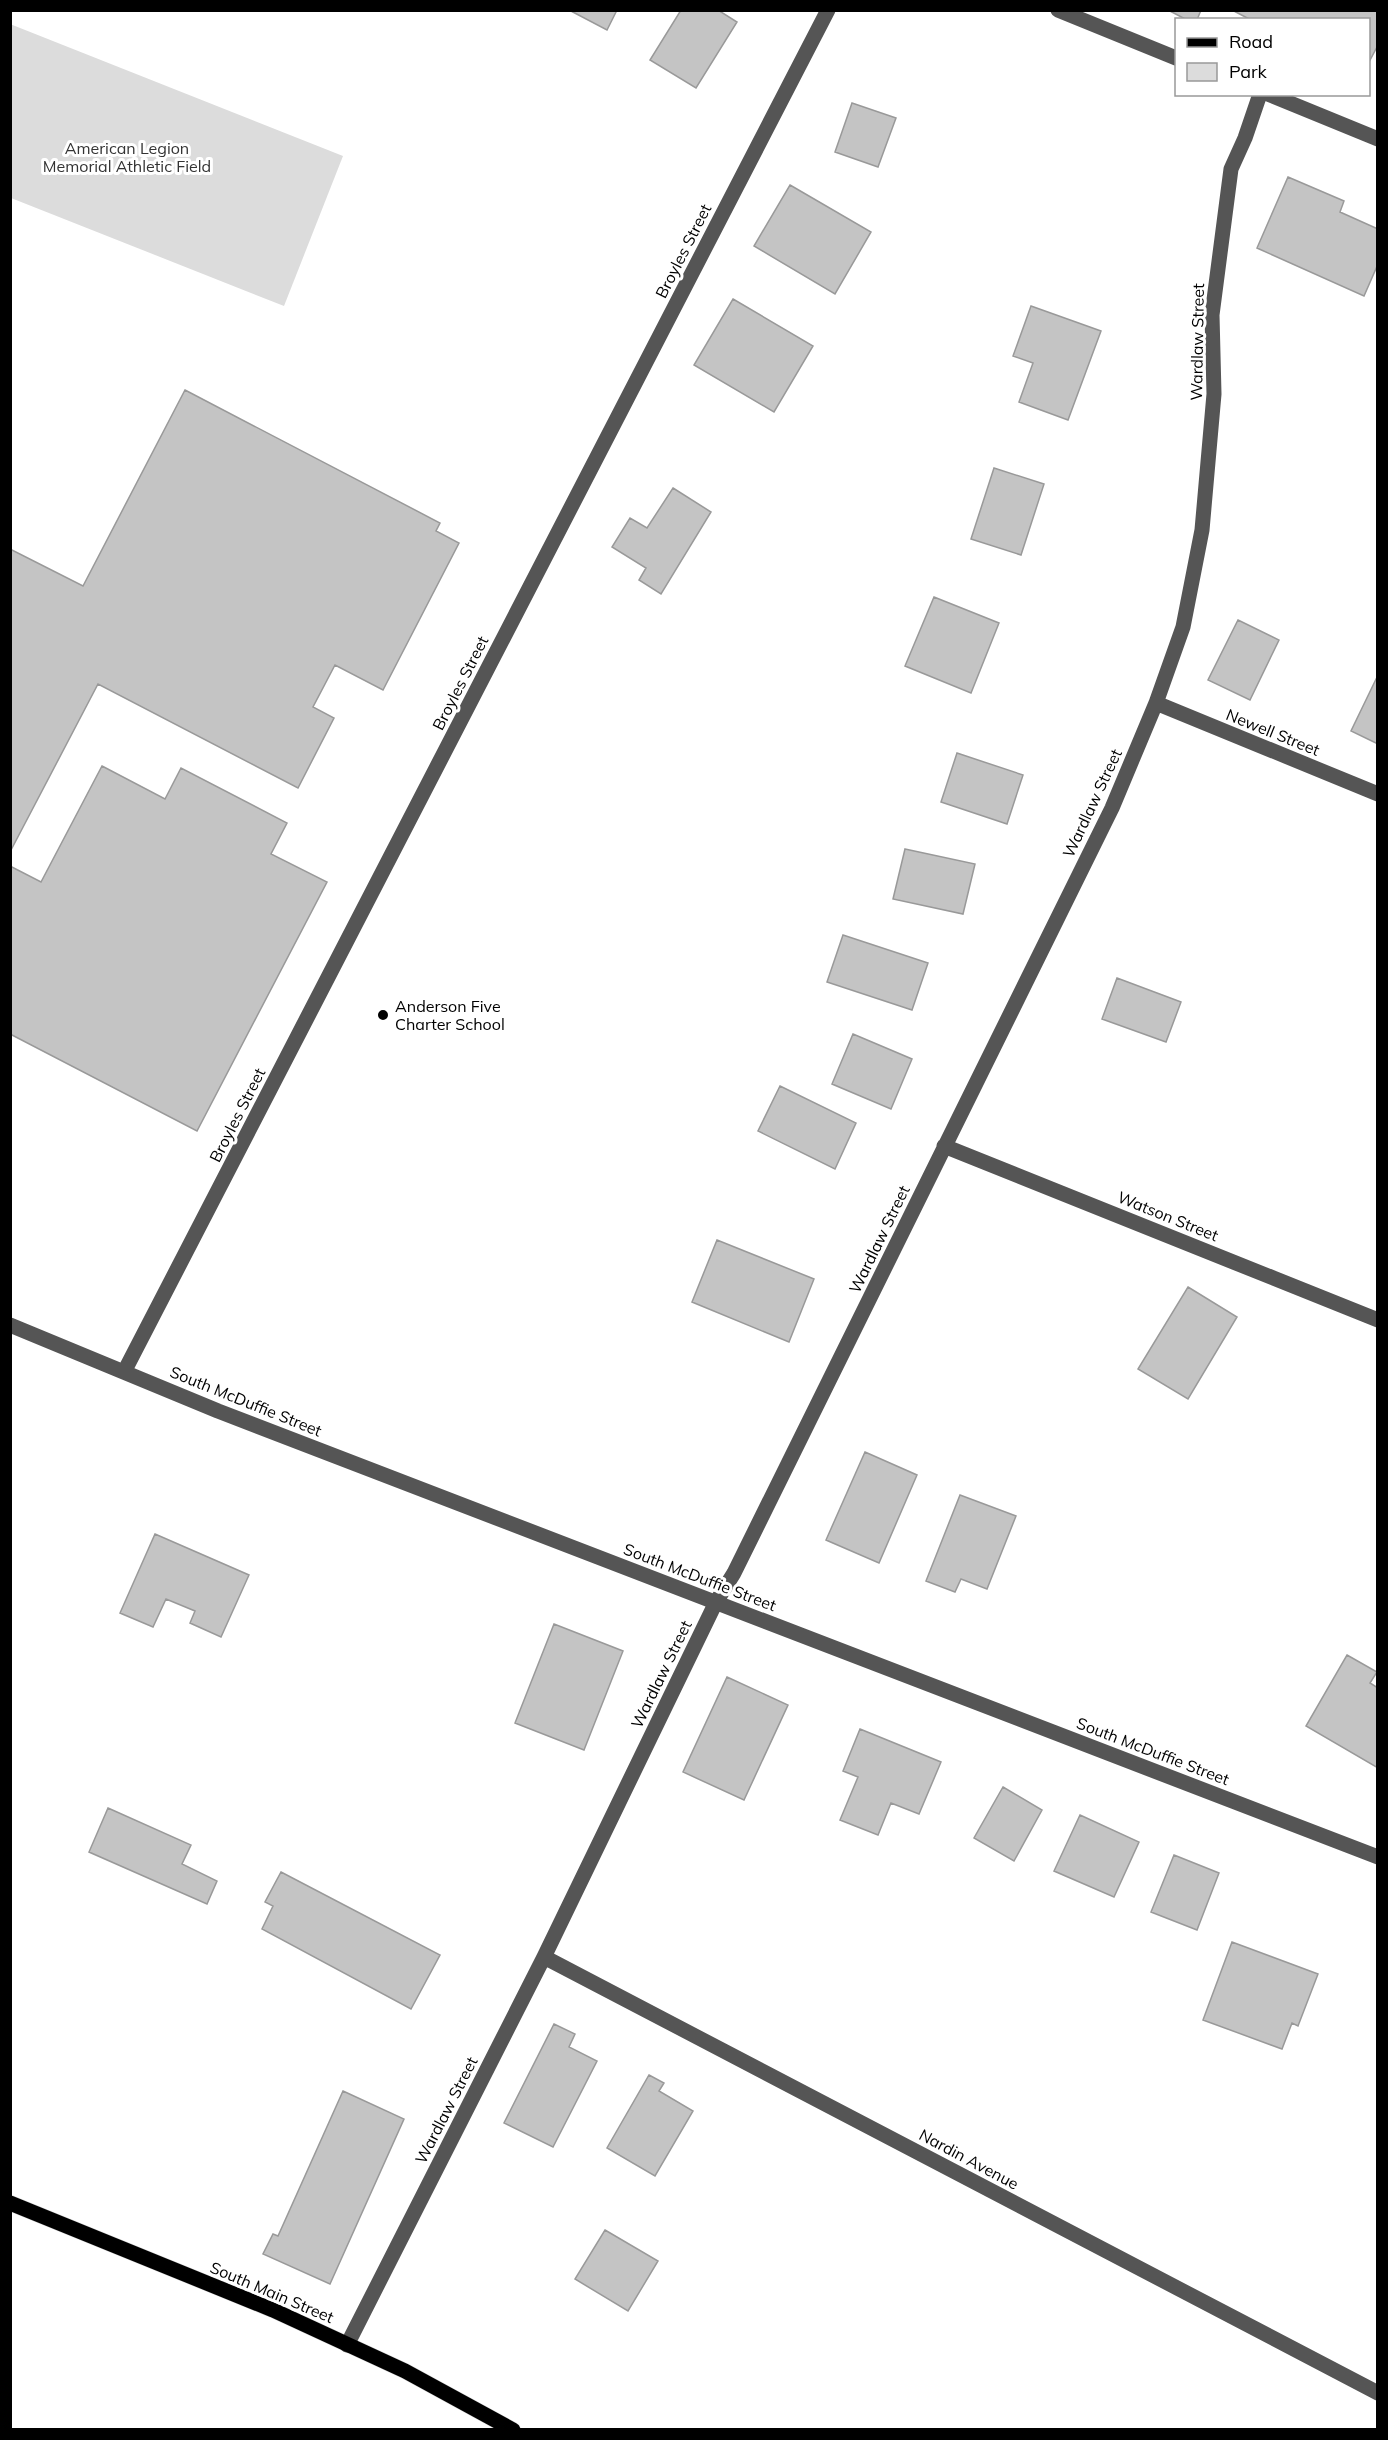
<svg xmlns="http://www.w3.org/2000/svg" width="1388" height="2440" viewBox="0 0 1388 2440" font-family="Mulish,sans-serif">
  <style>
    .green { fill: #dcdcdc }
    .building { fill: #c4c4c4; stroke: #999; stroke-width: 1.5 }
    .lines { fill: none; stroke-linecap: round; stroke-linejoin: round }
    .major-casing { stroke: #dbdbdb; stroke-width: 16 }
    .minor { stroke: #555; stroke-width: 15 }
    .major { stroke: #000; stroke-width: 15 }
    .poi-dot { fill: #000; stroke: #fff; stroke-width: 2 }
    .labels { text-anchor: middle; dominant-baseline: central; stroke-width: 6; stroke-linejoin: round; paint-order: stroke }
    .park-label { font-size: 16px; fill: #333; stroke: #fff }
    .street-label { font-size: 16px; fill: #000; stroke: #fff }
    .poi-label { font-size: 16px; fill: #000; stroke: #fff; text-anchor: start }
  </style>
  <rect width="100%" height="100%" fill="#fff"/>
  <!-- green -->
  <path class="green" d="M 10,24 L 343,156 L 284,306 L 11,198 Z"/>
  <!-- building -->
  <path class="building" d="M 569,10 L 617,10 L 607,30 Z
    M 681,10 L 718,10 L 737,22 L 696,88 L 650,60 Z
    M 1168,10 L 1201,10 L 1197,20 L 1187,20 Z
    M 1232,10 L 1378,10 L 1378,45 L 1368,64 L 1368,20 L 1251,20 Z
    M 852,103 L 896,118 L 878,167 L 835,152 Z
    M 1288,177 L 1344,201 L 1340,212 L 1378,229 L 1378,264 L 1364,296 L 1257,248 Z
    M 790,185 L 871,232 L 835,294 L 754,246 Z
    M 733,299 L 813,346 L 774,412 L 694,365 Z
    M 1031,306 L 1101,331 L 1068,420 L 1019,402 L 1033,363 L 1013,356 Z
    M 185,390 L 440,523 L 436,531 L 459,543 L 383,690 L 335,665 L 313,707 L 334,718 L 298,788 L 98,684 L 10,852 L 10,549 L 83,586 Z
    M 994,468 L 1044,484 L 1021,555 L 971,539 Z
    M 673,488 L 711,512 L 661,594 L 639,580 L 646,568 L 612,547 L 630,518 L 647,528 Z
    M 934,597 L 999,623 L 971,693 L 905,666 Z
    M 1238,620 L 1279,640 L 1250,700 L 1208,680 Z
    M 1378,675 L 1378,744 L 1351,731 Z
    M 957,753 L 1023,775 L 1007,824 L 941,802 Z
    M 102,766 L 165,799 L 181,768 L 287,823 L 271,854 L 327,882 L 197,1131 L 10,1034 L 10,866 L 41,882 Z
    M 905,849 L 975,864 L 963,914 L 893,899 Z
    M 843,935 L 928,963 L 912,1010 L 827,982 Z
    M 1117,978 L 1181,1002 L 1166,1042 L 1102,1019 Z
    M 853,1034 L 912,1059 L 891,1109 L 832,1084 Z
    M 780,1086 L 856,1123 L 835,1169 L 758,1131 Z
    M 717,1240 L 814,1279 L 789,1342 L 692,1302 Z
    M 1188,1287 L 1237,1317 L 1188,1399 L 1138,1369 Z
    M 865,1452 L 917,1475 L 879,1563 L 826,1540 Z
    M 960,1495 L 1016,1516 L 987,1589 L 961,1579 L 955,1592 L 926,1581 Z
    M 155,1534 L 249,1575 L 221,1637 L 190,1623 L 195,1611 L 166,1599 L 153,1627 L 120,1613 Z
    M 554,1624 L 623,1651 L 584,1750 L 515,1723 Z
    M 1347,1655 L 1377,1672 L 1370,1683 L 1378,1688 L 1378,1768 L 1306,1726 Z
    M 727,1677 L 788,1705 L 744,1800 L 683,1772 Z
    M 860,1729 L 941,1762 L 919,1814 L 891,1803 L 878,1835 L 840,1820 L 858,1777 L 843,1771 Z
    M 1003,1787 L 1042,1810 L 1014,1861 L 974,1838 Z
    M 108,1808 L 191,1845 L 182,1864 L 217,1881 L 207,1904 L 89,1852 Z
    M 1080,1815 L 1139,1842 L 1114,1897 L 1054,1871 Z
    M 1174,1855 L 1219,1873 L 1197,1930 L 1151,1912 Z
    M 281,1872 L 440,1955 L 411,2009 L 262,1929 L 273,1906 L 265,1902 Z
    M 1232,1942 L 1318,1974 L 1298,2026 L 1292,2023 L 1282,2049 L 1203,2020 Z
    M 554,2024 L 575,2034 L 569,2047 L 597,2061 L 553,2147 L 504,2123 Z
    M 649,2075 L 664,2083 L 659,2091 L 693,2111 L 655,2176 L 607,2148 Z
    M 343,2091 L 404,2119 L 330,2284 L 263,2254 L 273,2234 L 278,2236 Z
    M 605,2230 L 658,2261 L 628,2311 L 575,2279 Z"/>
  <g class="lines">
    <!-- major casing -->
    <g class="major-casing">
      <path id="major" d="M 10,2203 L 273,2310 L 405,2371 L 513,2430"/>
    </g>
    <!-- minor -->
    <path class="minor" d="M 1058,10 L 1176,58
      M 1268,94 L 1378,139
      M 1156,703 L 1378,794
      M 944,1146 L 1378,1320
      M 10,1325 L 218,1411 L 1378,1857
      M 124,1372 L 828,10
      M 544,1957 L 1378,2393
      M 347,2345 L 544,1957 L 716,1602 L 734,1573 L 1112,808 L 1156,703 L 1183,627 L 1202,530 L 1214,394 L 1212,315 L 1231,169 L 1245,138 L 1260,94"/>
    <!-- major -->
    <use href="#major" class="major"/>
  </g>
  <!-- markers -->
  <circle class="poi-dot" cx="383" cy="1015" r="6"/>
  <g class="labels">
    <!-- park labels -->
    <g class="park-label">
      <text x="127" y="148">American Legion<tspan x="127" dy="18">Memorial Athletic Field</tspan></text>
    </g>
    <!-- street labels -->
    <g class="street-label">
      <text transform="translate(683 251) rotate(-63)">Broyles Street</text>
      <text transform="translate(1197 342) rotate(-89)">Wardlaw Street</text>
      <text transform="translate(460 683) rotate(-63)">Broyles Street</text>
      <text transform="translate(1273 732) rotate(22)">Newell Street</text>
      <text transform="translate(1092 803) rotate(-65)">Wardlaw Street</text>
      <text transform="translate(237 1115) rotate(-63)">Broyles Street</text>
      <text transform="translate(1168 1216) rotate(22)">Watson Street</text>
      <text transform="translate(879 1239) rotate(-64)">Wardlaw Street</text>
      <text transform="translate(246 1401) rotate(22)">South McDuffie Street</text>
      <text transform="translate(700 1577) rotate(21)">South McDuffie Street</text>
      <text transform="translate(661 1674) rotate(-64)">Wardlaw Street</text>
      <text transform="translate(1153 1751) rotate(21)">South McDuffie Street</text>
      <text transform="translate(446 2110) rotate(-63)">Wardlaw Street</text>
      <text transform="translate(969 2159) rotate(28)">Nardin Avenue</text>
      <text transform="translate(272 2292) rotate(23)">South Main Street</text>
    </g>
    <!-- poi labels -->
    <g class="poi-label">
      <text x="395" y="1006">Anderson Five<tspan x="395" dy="18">Charter School</tspan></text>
    </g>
  </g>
  <!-- border -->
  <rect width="1388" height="2440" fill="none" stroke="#000000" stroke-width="24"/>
  <!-- legend -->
  <rect x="1175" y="18" width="195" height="78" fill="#ffffff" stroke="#999999" stroke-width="1.5"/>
  <rect x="1187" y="38" width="30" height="9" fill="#000000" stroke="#999999" stroke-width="1.5"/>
  <text x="1229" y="48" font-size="18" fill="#000000">Road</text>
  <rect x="1187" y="63" width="30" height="18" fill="#dcdcdc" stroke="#999999" stroke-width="1.5"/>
  <text x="1229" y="78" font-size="18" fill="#000000">Park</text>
</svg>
